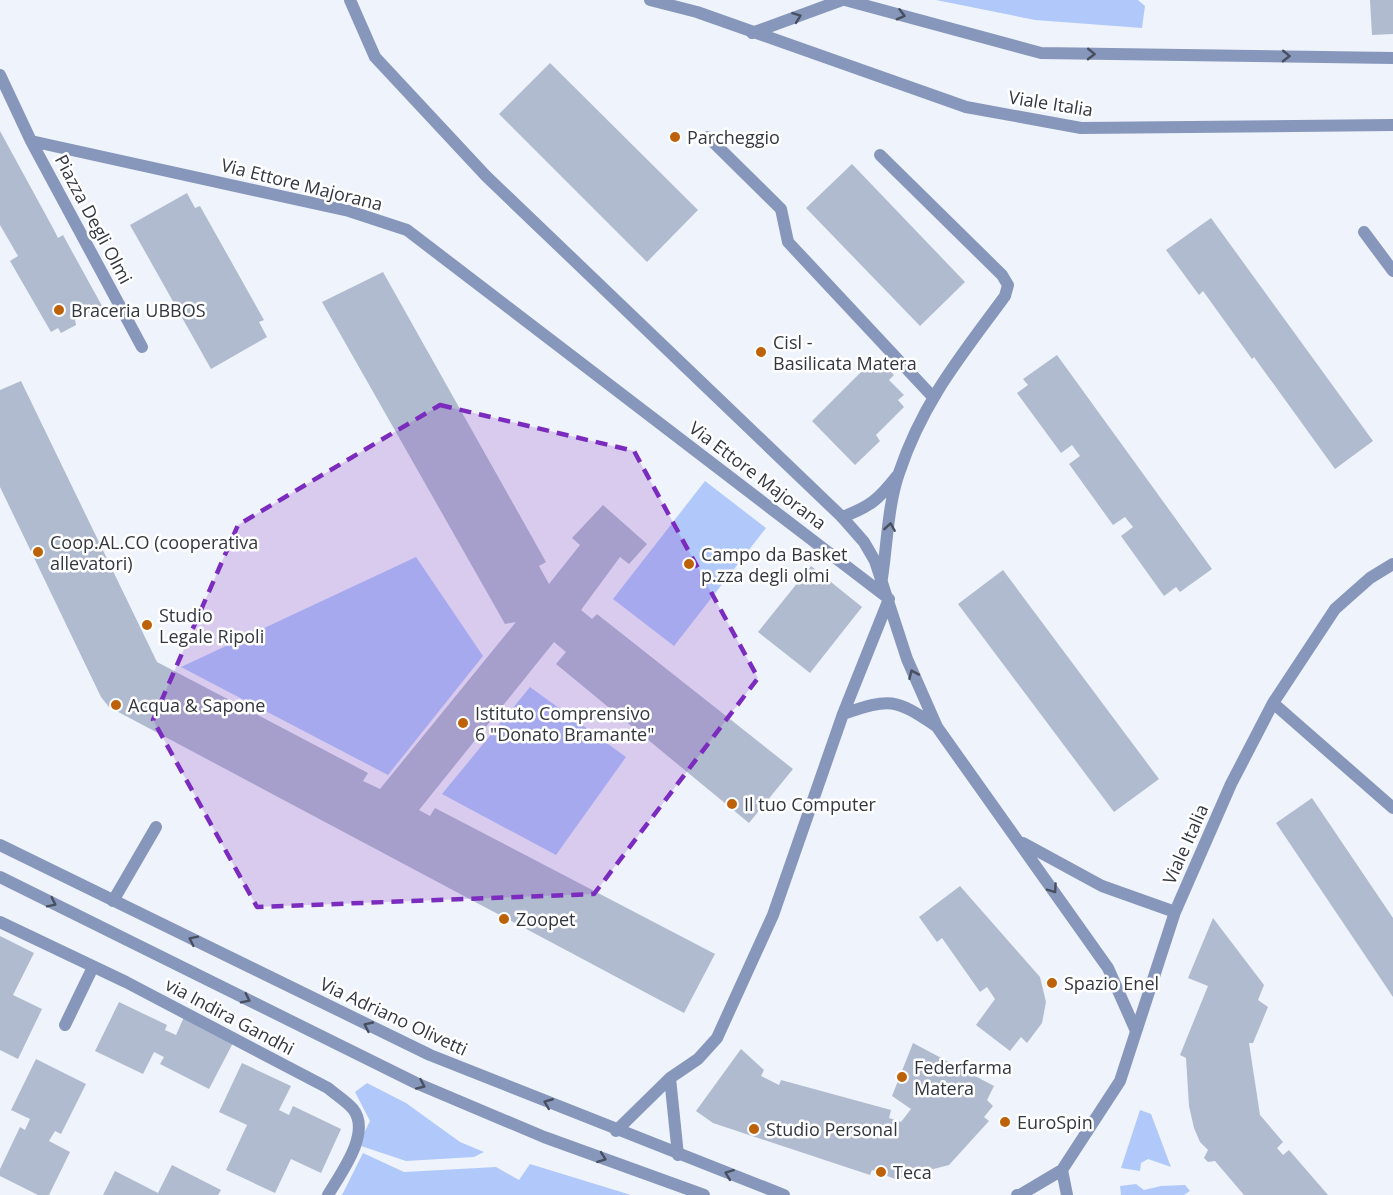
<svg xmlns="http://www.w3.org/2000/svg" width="1393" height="1195" viewBox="0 0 1393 1195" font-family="'Open Sans',sans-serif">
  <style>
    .green { fill: #b1c9fa }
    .building { fill: #b1bbcf }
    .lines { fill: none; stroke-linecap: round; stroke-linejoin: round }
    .service { stroke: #8697bb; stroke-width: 12 }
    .minor { stroke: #8697bb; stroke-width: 12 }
    .tertiary { stroke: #8697bb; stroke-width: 12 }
    .oneway { stroke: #484f5e }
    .marked { fill: #7b2cbf; fill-opacity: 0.2; stroke: #7b2cbf; stroke-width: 4.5; stroke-dasharray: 12 8; stroke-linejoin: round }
    .poi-dot { fill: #bd6208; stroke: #fff; stroke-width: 2 }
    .labels { text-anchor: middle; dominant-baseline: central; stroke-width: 5; stroke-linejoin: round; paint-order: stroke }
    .street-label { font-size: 18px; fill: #33373f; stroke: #fff }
    .poi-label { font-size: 18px; fill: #33373f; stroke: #fff; text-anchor: start }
  </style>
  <rect width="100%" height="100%" fill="#eff3fb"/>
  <!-- green -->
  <path class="green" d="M 936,0 L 1138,0 L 1145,6 L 1142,28 L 1035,20 Z
    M 705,481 L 766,528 L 674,646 L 613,599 Z
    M 416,557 L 483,656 L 388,775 L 181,667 Z
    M 530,687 L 626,757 L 556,855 L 442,794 Z
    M 367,1083 L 406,1103 L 460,1142 L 484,1152 L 474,1157 L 406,1161 L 358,1145 L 370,1121 L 355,1092 Z
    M 1140,1110 L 1151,1114 L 1171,1167 L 1148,1159 L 1141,1163 L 1140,1171 L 1121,1168 Z
    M 363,1153 L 404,1172 L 496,1167 L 519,1180 L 530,1164 L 631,1195 L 342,1195 Z
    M 1136,1184 L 1144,1190 L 1161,1186 L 1185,1185 L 1190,1191 L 1184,1195 L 1121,1195 L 1120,1186 Z"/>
  <!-- building -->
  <path class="building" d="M 1370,0 L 1393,0 L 1393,34 L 1372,35 Z
    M 550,63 L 698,210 L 647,262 L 499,114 Z
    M 0,131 L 54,230 L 58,238 L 63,235 L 102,306 L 75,320 L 76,325 L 61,333 L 58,328 L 51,332 L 10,261 L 18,256 L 0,225 Z
    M 852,164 L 965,282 L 920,326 L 806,208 Z
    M 187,193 L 195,208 L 200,206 L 264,320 L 259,322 L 267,337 L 211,369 L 130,225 Z
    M 1211,218 L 1373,441 L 1335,469 L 1254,357 L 1252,359 L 1203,291 L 1199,295 L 1166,250 Z
    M 383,272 L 546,562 L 539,566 L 549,584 L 580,545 L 572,538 L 603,505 L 647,544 L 629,564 L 620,557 L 581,610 L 592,619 L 597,614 L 793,769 L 749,823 L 556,664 L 566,652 L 554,642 L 419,810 L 430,816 L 435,808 L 715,954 L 684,1013 L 109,707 L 101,697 L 0,487 L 0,390 L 21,381 L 157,662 L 368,773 L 363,781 L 380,789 L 516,622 L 505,624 L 322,302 Z
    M 1057,355 L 1212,569 L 1180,592 L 1176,587 L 1164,596 L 1121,536 L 1133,527 L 1125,517 L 1113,525 L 1069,464 L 1080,456 L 1072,445 L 1061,453 L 1017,393 L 1028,385 L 1023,379 Z
    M 876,357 L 894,375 L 889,380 L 904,395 L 898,400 L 904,407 L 876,435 L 880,441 L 855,465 L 812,421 Z
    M 811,566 L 862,607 L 810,673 L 758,632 Z
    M 1003,570 L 1159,779 L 1114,812 L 958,604 Z
    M 1312,798 L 1393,918 L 1393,997 L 1276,823 Z
    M 960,886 L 1040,977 L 1046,1002 L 1042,1023 L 1027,1043 L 1021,1037 L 1010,1051 L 976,1025 L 995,999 L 987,987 L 980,992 L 942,938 L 937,942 L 919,917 Z
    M 1213,918 L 1264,985 L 1258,1000 L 1268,1007 L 1253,1043 L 1249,1043 L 1260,1115 L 1283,1142 L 1277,1148 L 1283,1155 L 1289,1150 L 1328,1195 L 1244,1195 L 1215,1161 L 1208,1162 L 1204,1158 L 1208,1150 L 1200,1142 L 1194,1128 L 1189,1106 L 1186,1058 L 1180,1055 L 1208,986 L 1188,978 Z
    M 0,936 L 34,953 L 13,995 L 42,1009 L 18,1059 L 0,1050 Z
    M 119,1002 L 167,1025 L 165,1030 L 176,1035 L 184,1017 L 234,1041 L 209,1089 L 160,1064 L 164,1057 L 154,1052 L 143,1074 L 95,1051 Z
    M 913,1043 L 994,1086 L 987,1100 L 993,1106 L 984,1117 L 989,1121 L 949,1165 L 895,1179 L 872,1170 L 870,1175 L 713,1123 L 696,1111 L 741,1049 L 764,1070 L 761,1076 L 779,1085 L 781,1080 L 891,1110 L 889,1118 L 901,1122 L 911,1109 L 892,1096 Z
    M 36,1059 L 86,1084 L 61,1134 L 55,1131 L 49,1141 L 70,1152 L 49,1195 L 38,1195 L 0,1176 L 0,1169 L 20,1127 L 25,1130 L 30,1119 L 11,1110 Z
    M 242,1063 L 291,1086 L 279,1110 L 289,1115 L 293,1106 L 341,1129 L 321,1173 L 291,1159 L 275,1193 L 226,1170 L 247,1125 L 219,1112 Z
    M 172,1165 L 221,1190 L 218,1195 L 103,1195 L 115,1171 L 158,1193 Z"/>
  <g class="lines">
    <!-- service -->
    <path class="service" d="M 708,137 L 781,209 L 788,242 L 932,396
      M 880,155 L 1002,275 L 1008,285 L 1005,296 C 961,356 923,401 899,473 C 888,504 887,545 882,578
      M 1364,232 L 1393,271
      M 842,517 C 870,507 879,499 897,476"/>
    <!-- minor -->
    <path class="minor" d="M 350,0 L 375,57 L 486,176 L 842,517 L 864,542 L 875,561 L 907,659 L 937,727 L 1108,968 L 1136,1031
      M 650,0 L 697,12 L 966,107 L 1081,128 L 1393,125
      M 845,0 L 1041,53 L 1393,58
      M 752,33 L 842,0
      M 0,75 L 31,141 L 142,347
      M 31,141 L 349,211 L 407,230 L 888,598
      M 1273,703 L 1393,808
      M 843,714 C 891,698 894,698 936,726
      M 1023,843 L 1102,886 L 1175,912
      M 113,901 L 156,827
      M 0,922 L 126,982 L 328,1088 C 336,1095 346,1101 353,1109 C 372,1133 340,1174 328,1195
      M 65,1025 L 93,967
      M 670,1078 L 698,1059 L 717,1038 L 773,915 L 843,714 L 889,599
      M 616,1131 L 670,1078 L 678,1155
      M 1062,1170 L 1067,1195
      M 1020,1195 L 1062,1170 L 1120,1081 L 1175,912 L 1231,784 L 1273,703 L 1335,609 L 1370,578 L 1393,564"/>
    <!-- tertiary -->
    <path class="tertiary" d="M 0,845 L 430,1055 L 784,1195
      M 0,877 L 416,1083 L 544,1137 L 704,1195
      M 1017,1195 L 1026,1195"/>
  </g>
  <!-- one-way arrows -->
  <defs><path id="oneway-chevron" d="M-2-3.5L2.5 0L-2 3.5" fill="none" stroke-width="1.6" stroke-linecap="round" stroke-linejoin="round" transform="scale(1.5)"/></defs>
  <g class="oneway">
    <use href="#oneway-chevron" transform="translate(901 15) rotate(15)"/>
    <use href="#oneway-chevron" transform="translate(797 17) rotate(-20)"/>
    <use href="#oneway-chevron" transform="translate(1091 54) rotate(1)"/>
    <use href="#oneway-chevron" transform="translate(1286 56) rotate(1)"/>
    <use href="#oneway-chevron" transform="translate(890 527) rotate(-81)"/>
    <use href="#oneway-chevron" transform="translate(913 674) rotate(-114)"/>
    <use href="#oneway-chevron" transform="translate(1053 889) rotate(55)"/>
    <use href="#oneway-chevron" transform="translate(52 903) rotate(26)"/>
    <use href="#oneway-chevron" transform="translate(193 940) rotate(-154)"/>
    <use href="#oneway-chevron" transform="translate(246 999) rotate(26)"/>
    <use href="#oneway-chevron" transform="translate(368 1026) rotate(-155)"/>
    <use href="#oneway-chevron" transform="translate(421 1085) rotate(24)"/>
    <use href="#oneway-chevron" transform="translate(548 1103) rotate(-158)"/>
    <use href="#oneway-chevron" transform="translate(602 1158) rotate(20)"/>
    <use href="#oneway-chevron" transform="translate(729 1174) rotate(-159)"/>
  </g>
  <!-- marked area -->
  <path class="marked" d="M 440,405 L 634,451 L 758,678 L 594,894 L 257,907 L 153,720 L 238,525 Z"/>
  <!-- markers -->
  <g class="poi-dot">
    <circle cx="675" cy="137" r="6"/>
    <circle cx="59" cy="310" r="6"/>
    <circle cx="761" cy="352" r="6"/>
    <circle cx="38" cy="552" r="6"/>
    <circle cx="689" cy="564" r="6"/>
    <circle cx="147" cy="625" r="6"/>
    <circle cx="116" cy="705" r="6"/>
    <circle cx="463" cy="723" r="6"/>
    <circle cx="732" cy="804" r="6"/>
    <circle cx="504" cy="919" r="6"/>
    <circle cx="1052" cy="983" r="6"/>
    <circle cx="902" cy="1077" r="6"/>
    <circle cx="1005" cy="1122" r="6"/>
    <circle cx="754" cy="1129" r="6"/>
    <circle cx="881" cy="1172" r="6"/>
  </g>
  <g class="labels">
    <!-- street labels -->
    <g class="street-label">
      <text transform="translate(1051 103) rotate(9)">Viale Italia</text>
      <text transform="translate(302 184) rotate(14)">Via Ettore Majorana</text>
      <text transform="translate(94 219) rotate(62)">Piazza Degli Olmi</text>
      <text transform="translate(758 475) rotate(37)">Via Ettore Majorana</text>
      <text transform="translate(1185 844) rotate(-66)">Viale Italia</text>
      <text transform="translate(230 1016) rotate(28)">via Indira Gandhi</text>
      <text transform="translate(394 1016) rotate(25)">Via Adriano Olivetti</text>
    </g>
    <!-- poi labels -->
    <g class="poi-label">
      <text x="687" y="137">Parcheggio</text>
      <text x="71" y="310">Braceria UBBOS</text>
      <text x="773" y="342">Cisl -<tspan x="773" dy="21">Basilicata Matera</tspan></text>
      <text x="50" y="542">Coop.AL.CO (cooperativa<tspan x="50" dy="21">allevatori)</tspan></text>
      <text x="701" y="554">Campo da Basket<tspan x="701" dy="21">p.zza degli olmi</tspan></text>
      <text x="159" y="615">Studio<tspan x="159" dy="21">Legale Ripoli</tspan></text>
      <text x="128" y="705">Acqua &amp; Sapone</text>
      <text x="475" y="713">Istituto Comprensivo<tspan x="475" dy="21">6 "Donato Bramante"</tspan></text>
      <text x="744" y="804">Il tuo Computer</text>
      <text x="516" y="919">Zoopet</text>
      <text x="1064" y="983">Spazio Enel</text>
      <text x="914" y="1067">Federfarma<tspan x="914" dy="21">Matera</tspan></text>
      <text x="1017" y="1122">EuroSpin</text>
      <text x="766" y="1129">Studio Personal</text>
      <text x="893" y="1172">Teca</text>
    </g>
  </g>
</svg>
